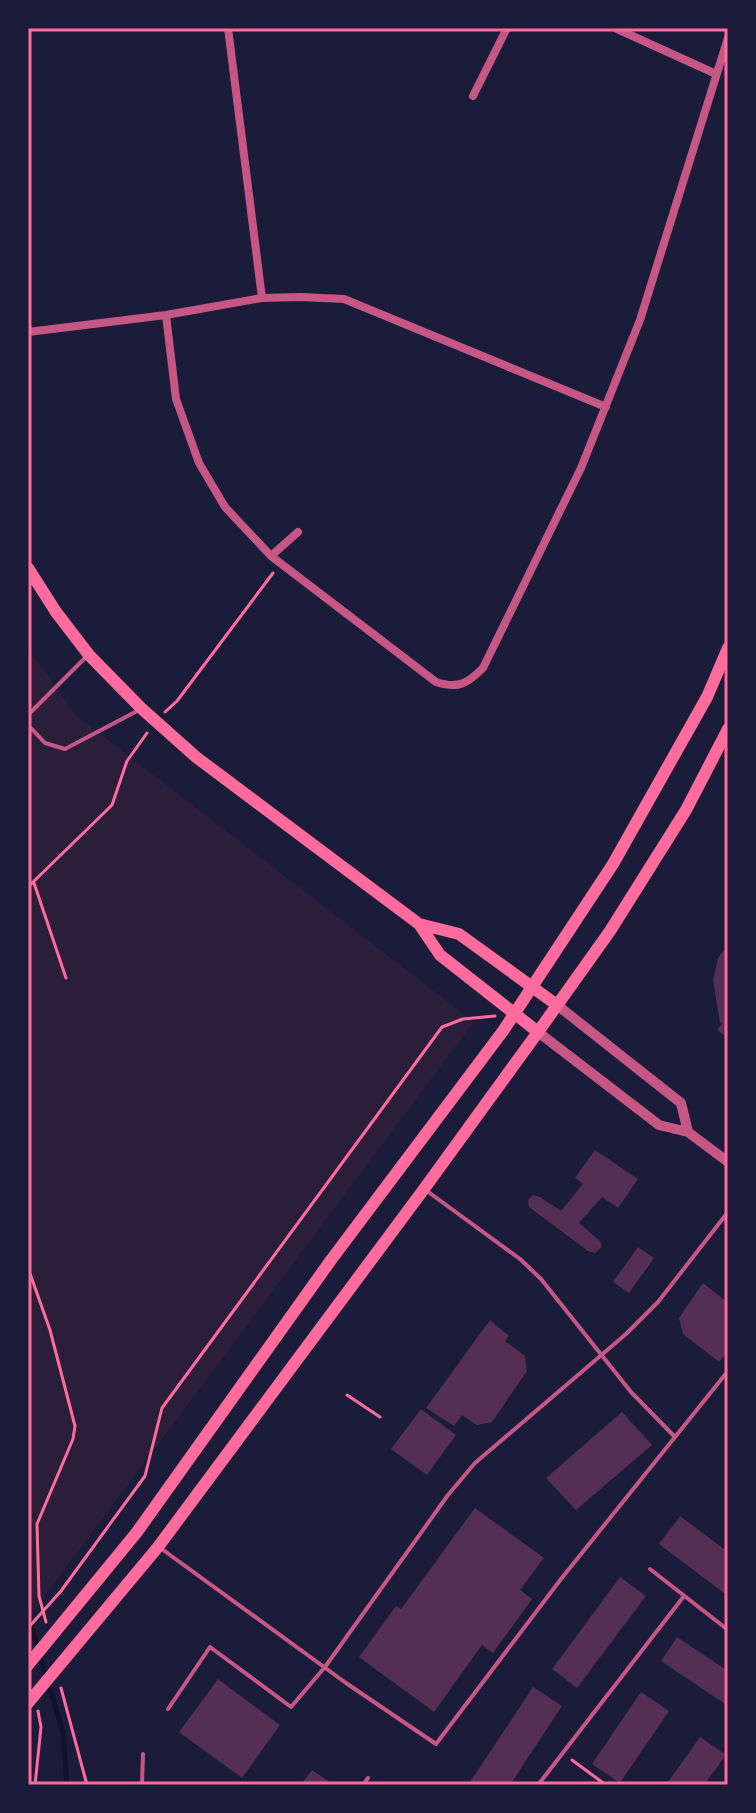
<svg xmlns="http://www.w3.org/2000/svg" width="756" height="1813" viewBox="0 0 756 1813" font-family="Barlow,sans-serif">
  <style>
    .green { fill: #2a1e3b }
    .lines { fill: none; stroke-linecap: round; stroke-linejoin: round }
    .stream { stroke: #12122b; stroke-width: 5 }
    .building { fill: #542f53 }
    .path { stroke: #ff6b9d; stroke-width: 3 }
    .service { stroke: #c65784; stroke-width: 4 }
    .minor { stroke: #c65784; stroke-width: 8 }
    .tertiary { stroke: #c65784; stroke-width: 10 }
    .secondary { stroke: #ff6b9d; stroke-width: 12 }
    .primary { stroke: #ff6b9d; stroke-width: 12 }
    .neatline { fill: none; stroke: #ff6b9d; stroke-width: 3 }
  </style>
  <rect width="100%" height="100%" fill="#1b1b3a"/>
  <!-- green -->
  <path class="green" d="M 28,648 L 76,715 L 474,1022 L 28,1618 Z"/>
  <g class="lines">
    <!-- stream -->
    <path class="stream" d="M 28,1615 L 63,1732 L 67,1785"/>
  </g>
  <!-- building -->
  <path class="building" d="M 728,945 L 728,1038 L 717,1030 L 723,1022 L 720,1023 L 713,980 L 718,958 Z
    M 595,1150 L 638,1179 L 618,1208 L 602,1197 L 579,1223 L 600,1241 L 602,1247 L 595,1253 L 588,1251 L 529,1207 L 528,1200 L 533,1195 L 540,1197 L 561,1211 L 583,1184 L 575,1178 Z
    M 638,1247 L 654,1258 L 629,1293 L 613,1282 Z
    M 703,1283 L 728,1303 L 728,1351 L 719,1362 L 683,1334 L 679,1318 Z
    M 490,1320 L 509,1336 L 505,1341 L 525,1356 L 527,1371 L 492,1422 L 477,1425 L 462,1415 L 454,1426 L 426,1408 Z
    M 421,1409 L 456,1435 L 427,1475 L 391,1449 Z
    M 622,1412 L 652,1445 L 576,1510 L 546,1478 Z
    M 475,1508 L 544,1558 L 520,1590 L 532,1599 L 493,1653 L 482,1645 L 434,1712 L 359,1657 L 396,1606 L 401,1609 Z
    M 680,1516 L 728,1552 L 728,1596 L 659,1544 Z
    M 620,1577 L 646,1596 L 577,1688 L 552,1669 Z
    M 677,1637 L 728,1671 L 728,1706 L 661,1661 Z
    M 218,1679 L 280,1725 L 242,1778 L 179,1732 Z
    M 533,1687 L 562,1706 L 510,1785 L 474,1785 L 470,1782 Z
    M 641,1692 L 669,1711 L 620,1783 L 592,1764 Z
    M 700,1737 L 726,1755 L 704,1785 L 666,1785 Z
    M 312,1770 L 334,1785 L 301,1785 Z"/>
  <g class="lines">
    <!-- path -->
    <path class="path" d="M 165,712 L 177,701 L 273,573
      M 34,883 L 66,978
      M 28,887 L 112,805 L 127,761 L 147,733
      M 28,1268 L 50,1330 L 75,1426 L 73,1439 L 37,1524 L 39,1596 L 46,1622
      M 347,1395 L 380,1417
      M 28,1628 L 61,1591 L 145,1476 L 162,1408 L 442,1027 L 463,1019 L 495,1016
      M 61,1688 L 87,1785
      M 572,1760 L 606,1785
      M 35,1785 L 41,1727 L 38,1711"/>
    <!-- service -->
    <path class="service" d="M 28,715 L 87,656
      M 28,725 L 45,743 L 65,749 L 139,710
      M 427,1191 L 520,1259 L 541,1279 L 631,1392 L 674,1436
      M 159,1547 L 346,1683 L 436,1744 L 561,1579 L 728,1371
      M 650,1569 L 728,1630
      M 168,1709 L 210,1647 L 291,1707 L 325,1667 L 448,1495 L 475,1463 L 626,1334 L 658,1302 L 728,1212
      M 142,1785 L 143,1754
      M 363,1785 L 368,1778
      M 538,1785 L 684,1596"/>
    <!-- minor -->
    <path class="minor" d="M 228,28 L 262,298
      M 615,28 L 716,74
      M 473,96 L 507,28
      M 166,315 L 176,399 L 199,463 L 225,507 L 271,556 L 436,682 C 458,689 467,684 483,668 L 581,468 L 640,320 L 728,38
      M 28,332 L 166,315 L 262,298 L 301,297 L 344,299 L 606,407
      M 271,556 L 298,532"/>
    <!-- tertiary -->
    <path class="tertiary" d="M 557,1005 L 681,1103 L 688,1132
      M 538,1032 L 659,1125 L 688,1132 L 728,1162"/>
    <!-- secondary -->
    <path class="secondary" d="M 28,568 L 56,612 L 89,655 L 141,708 L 196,757 L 419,924 L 440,955 L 538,1032
      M 419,924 L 459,934 L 557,1005"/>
    <!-- primary -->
    <path class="primary" d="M 28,1665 L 137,1532 L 331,1260 L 503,1031 L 613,864 L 707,697 L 728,648
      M 28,1703 L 158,1547 L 424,1189 L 538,1032 L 610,931 L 686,810 L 728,729"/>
  </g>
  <!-- border -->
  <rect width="756" height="1813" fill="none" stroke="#1b1b3a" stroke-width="60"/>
  <rect x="30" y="30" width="696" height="1753" class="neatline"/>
</svg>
